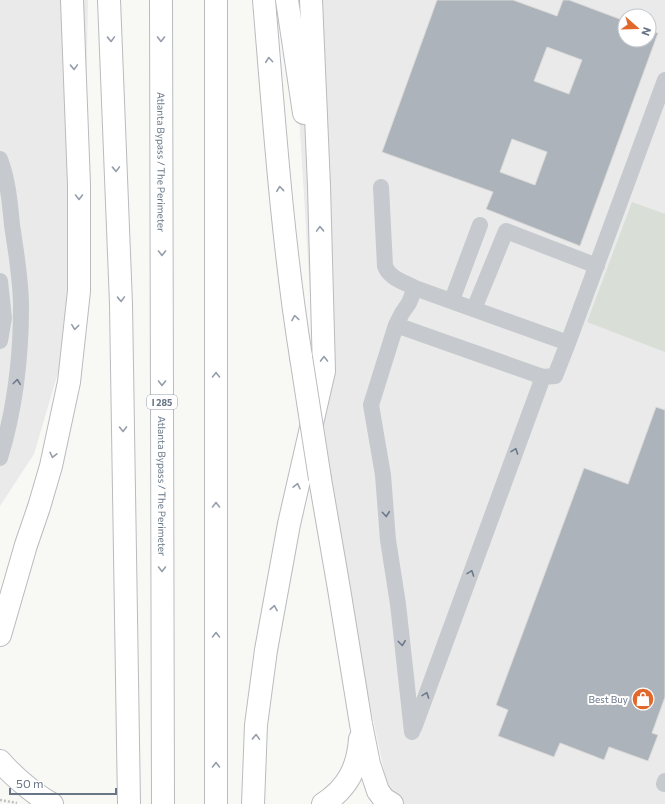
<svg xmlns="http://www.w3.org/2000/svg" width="665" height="804" viewBox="0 0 665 804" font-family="Commissioner,sans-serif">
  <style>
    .built { fill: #e9eae9; fill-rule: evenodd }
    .green { fill: #d9dfd6 }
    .building { fill: #adb3ba; stroke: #dadad8; fill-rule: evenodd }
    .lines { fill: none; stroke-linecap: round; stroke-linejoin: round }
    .highway-casing { stroke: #b9bbbf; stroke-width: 24 }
    .path { stroke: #bec0c2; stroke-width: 2.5; stroke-dasharray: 2 2; stroke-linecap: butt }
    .minor { stroke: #c6c9cd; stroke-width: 16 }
    .highway { stroke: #fff; stroke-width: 22 }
    .highway-bridge-casing { stroke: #b9bbbf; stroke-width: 24; stroke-linecap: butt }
    .highway-bridge { stroke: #fff; stroke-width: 22 }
    .oneway { stroke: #959eaa }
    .oneway2 { stroke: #6c798a }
    .labels { text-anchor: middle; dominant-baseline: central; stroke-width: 4; stroke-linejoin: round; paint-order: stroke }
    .shield { fill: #fff; stroke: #959eaa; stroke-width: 1 }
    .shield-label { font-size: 9px; font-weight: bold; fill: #677586 }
    .street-label { font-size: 10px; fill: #677586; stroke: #fff }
    .poi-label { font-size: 10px; fill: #677586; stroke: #fff; text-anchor: end }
  </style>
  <rect width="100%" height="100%" fill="#f8f8f5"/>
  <!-- built -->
  <path class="built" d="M 0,0 L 88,0 L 85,149 L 75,315 L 34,454 L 0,506 Z
    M 292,0 L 665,0 L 665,804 L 390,804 L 390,799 L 335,538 L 314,359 ZM 625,16 L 649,16 L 649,40 L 625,40 Z"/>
  <!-- green -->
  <path class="green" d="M 632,202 L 665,214 L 665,352 L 587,322 Z"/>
  <!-- building -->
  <path class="building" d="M 437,0 L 513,0 L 557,16 L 563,0 L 569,0 L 625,21 L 625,40 L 649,40 L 649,30 L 658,33 L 580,246 L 486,209 L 493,192 L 382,152 ZM 547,47 L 582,60 L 569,94 L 534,81 ZM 512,139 L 547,152 L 535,185 L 500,172 Z
    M 656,407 L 665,410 L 665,697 L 652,733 L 658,735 L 648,761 L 609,747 L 604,760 L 560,743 L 554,757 L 498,736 L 508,710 L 496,705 L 584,468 L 628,484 Z"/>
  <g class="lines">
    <!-- highway casing -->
    <g class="highway-casing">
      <g id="highway">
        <path d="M 109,0 L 121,304 L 129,804"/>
        <path id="s1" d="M 161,0 L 163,804"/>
        <path d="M 264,0 C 274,119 282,238 301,357"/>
        <path d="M 287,0 L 304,113"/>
        <path d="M 320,479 L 339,589 L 361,724 L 369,764 L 378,791 L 384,799 L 392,804"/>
        <path d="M 0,635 L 26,545 L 39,507 L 51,466 L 69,382 L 79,291 L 79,185 L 72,0"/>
        <path d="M 0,761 C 13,776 34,794 52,804"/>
        <path d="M 216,804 L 216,0"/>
        <path d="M 253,804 L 256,725 L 266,650 L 289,524 L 324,371 L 319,186 L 311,0"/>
        <path d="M 323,804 C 348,788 358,767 360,739"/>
      </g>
    </g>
    <!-- path -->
    <path class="path" d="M 0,800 L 17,803"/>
    <!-- minor -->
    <path class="minor" d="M 0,159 C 8,180 10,203 12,225 C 16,252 21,279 21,307 C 21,358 15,409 0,458
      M 381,187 L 385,266 C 389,278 404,282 415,288 L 568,343
      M 0,281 L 4,318 L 0,341
      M 415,288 L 409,303 L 402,313 L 396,325 L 543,377 L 555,376 L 568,343 L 665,80
      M 452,300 L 480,225
      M 474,309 L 506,231 L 597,266
      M 396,325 L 371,405 L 383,475 L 388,540 L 398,604 L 412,732
      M 414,728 L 543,377
      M 664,784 L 665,781"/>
    <!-- highway -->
    <use href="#highway" class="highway"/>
    <!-- highway-bridge casing -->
    <g class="highway-bridge-casing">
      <path id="highway-bridge" d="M 301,357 L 320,479"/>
    </g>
    <!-- highway-bridge -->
    <use href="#highway-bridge" class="highway-bridge"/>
  </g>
  <!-- one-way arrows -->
  <defs><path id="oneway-chevron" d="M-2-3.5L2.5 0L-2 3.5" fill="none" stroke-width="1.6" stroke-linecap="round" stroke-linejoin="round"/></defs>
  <g class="oneway">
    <use href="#oneway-chevron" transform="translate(111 39) rotate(88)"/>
    <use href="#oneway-chevron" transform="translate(161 39) rotate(90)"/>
    <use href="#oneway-chevron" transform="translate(269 60) rotate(-95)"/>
    <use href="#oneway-chevron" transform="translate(74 67) rotate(88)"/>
    <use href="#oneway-chevron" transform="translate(116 169) rotate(88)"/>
    <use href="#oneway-chevron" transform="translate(280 189) rotate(-96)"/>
    <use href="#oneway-chevron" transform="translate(79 197) rotate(90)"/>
    <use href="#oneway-chevron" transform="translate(320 229) rotate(-92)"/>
    <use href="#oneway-chevron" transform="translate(162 253) rotate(90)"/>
    <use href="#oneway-chevron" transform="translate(121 299) rotate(88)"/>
    <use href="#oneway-chevron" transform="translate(295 318) rotate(-99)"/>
    <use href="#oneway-chevron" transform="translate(75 327) rotate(96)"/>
    <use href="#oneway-chevron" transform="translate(324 359) rotate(-91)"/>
    <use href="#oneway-chevron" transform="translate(216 375) rotate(-90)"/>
    <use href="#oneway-chevron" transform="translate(162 383) rotate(90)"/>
    <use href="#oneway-chevron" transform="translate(123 429) rotate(89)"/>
    <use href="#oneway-chevron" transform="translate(53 455) rotate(103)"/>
    <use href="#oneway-chevron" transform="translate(297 486) rotate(-77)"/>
    <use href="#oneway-chevron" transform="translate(216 505) rotate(-90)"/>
    <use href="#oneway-chevron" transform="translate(162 569) rotate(90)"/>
    <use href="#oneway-chevron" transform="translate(274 608) rotate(-80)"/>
    <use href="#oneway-chevron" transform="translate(216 635) rotate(-90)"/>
    <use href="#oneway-chevron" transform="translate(256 737) rotate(-88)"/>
    <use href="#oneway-chevron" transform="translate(216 765) rotate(-90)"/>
  </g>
  <g class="oneway2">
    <use href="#oneway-chevron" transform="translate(17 382) rotate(-83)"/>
    <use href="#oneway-chevron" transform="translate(515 451) rotate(-70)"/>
    <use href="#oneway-chevron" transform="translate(386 514) rotate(85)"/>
    <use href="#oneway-chevron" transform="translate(471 573) rotate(-70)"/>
    <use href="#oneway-chevron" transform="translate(402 643) rotate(83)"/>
    <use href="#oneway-chevron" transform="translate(426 695) rotate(-70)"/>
  </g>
  <!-- icons -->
  <defs>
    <g id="shop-disc" transform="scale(1.15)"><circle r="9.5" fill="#e2672b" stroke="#fff"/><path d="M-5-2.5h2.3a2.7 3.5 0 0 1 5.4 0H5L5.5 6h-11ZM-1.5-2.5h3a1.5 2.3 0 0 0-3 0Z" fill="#fff"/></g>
  </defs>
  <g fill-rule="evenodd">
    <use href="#shop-disc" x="643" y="699"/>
  </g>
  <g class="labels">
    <!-- shield labels -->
    <rect class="shield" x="147" y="395" width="30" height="14" rx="3"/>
    <g class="shield-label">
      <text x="162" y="402">I 285</text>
    </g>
    <!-- street labels -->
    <g class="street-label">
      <text stroke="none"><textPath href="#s1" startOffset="162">Atlanta Bypass / The Perimeter</textPath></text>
      <text stroke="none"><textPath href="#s1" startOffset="486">Atlanta Bypass / The Perimeter</textPath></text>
    </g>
    <!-- poi labels -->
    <g class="poi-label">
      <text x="628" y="699">Best Buy</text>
    </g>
  </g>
  <!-- north arrow -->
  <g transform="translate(637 28) rotate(110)"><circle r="19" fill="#ffffff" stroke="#c2c8cf"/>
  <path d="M0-3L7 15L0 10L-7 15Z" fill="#e2672b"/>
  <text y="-6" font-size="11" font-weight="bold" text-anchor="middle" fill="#677586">N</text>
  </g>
  <!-- scale -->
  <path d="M10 788v6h106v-6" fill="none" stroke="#677586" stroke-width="2"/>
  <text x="16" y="788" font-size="12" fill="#677586" stroke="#ffffff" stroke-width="3" paint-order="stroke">50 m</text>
</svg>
